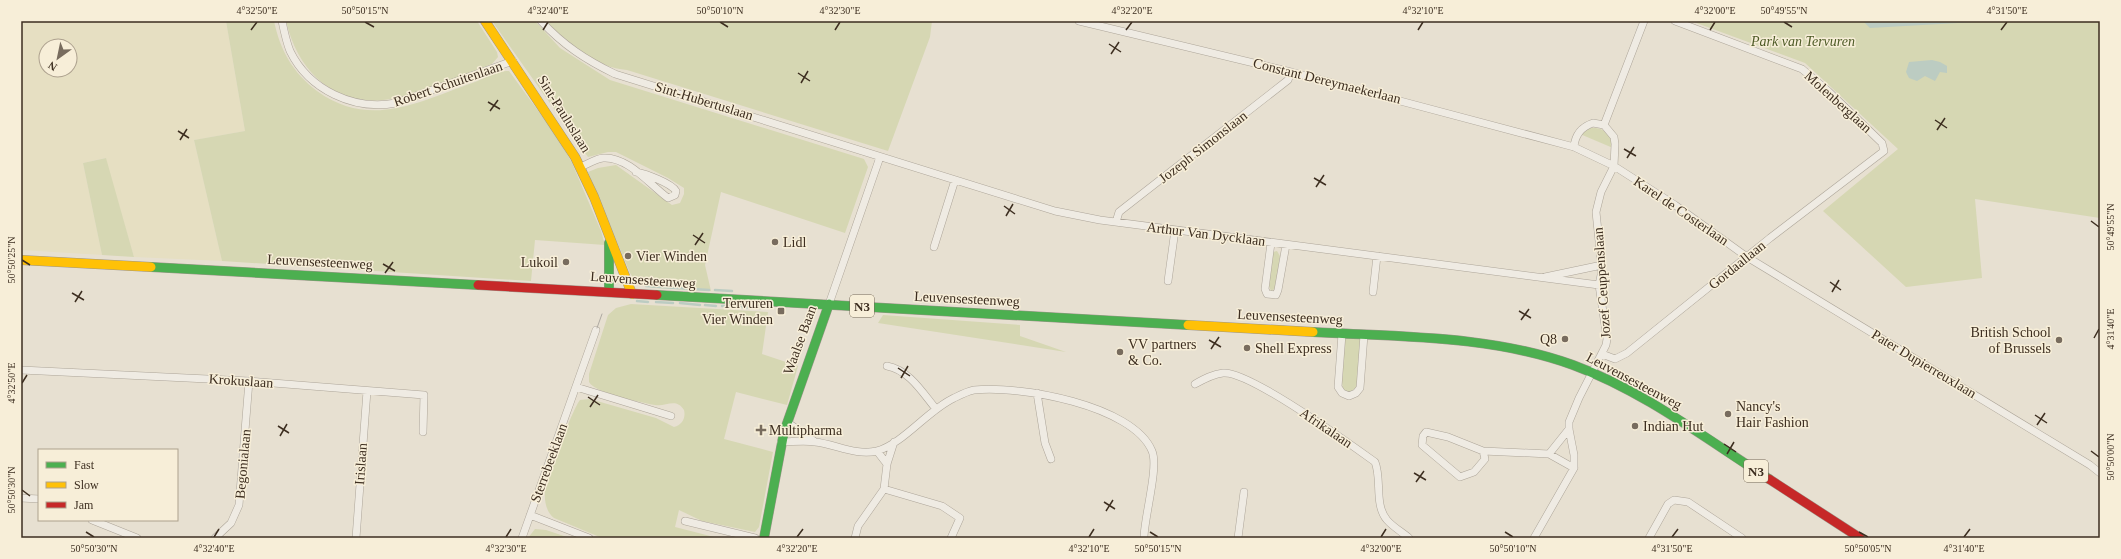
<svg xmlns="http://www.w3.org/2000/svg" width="2121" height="559" viewBox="0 0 2121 559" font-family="Georgia,serif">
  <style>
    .farmland { fill: #e6dfc2; fill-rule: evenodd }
    .green { fill: #d6d7b3 }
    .water { fill: #bcccc2 }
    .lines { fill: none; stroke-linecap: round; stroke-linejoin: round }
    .stream { stroke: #bcccc2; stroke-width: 2.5 }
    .street-casing { stroke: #ada599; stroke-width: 8 }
    .fast-casing { stroke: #9c958a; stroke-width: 10 }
    .slow-casing { stroke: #9c958a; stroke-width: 10 }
    .jam-casing { stroke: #9c958a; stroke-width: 10 }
    .street { stroke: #efebe3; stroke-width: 7 }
    .fast { stroke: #4caf50; stroke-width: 9 }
    .slow { stroke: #ffc107; stroke-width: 9 }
    .jam { stroke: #c62828; stroke-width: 9 }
    .tram { stroke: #afaaa2; stroke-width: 1 }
    .ticks { fill: none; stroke: #3d2e20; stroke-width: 1.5 }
    .poi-dot { fill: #786c5e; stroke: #f7eed8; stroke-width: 1.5 }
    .labels { text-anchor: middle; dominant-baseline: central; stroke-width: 3; stroke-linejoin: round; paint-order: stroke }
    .shield { fill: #f7eed8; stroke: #756857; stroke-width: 1 }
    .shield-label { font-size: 13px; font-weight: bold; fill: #3d2e20 }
    .park-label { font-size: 14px; font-style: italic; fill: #4d5a26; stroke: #f7eed8 }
    .street-label { font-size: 14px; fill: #3d2e20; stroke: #f7eed8 }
    .poi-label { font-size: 14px; fill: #3d2e20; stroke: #f7eed8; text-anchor: start }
    .neatline { fill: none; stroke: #3d2e20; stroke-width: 1.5 }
    .ticks-label { font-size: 10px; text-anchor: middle; fill: #3d2e20 }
  </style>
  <rect width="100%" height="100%" fill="#e7e0d1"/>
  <!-- farmland -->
  <path class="farmland" d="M 21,21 L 226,21 L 245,131 L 194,140 L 222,261 L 134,257 L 105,158 L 83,163 L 102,255 L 21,250 ZM 46,46 L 70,46 L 70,70 L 46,70 Z"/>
  <!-- green -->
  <path class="green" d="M 226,21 L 274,21 C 280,50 293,73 317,91 C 371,130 420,101 475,82 C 485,78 498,70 509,71 L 558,138 L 572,163 L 601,231 L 605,245 L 535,240 L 531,281 L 222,261 L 194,140 L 245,131 Z
    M 286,21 L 477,21 L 497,52 L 498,57 L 492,64 C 464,74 426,92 397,98 C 339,110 299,76 286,21 Z
    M 492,21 L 535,21 L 560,48 L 610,80 L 864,159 L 868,167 L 845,233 L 721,192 L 705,265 L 711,291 L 654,288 L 637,284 L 630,273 L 588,172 L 598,168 L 616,165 L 672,205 L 680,203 L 684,194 L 684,188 L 668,178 L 616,152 L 608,152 L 588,157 Z
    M 549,21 L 932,21 L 930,37 L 888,151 L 627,70 C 597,68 568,44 548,23 Z
    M 1691,21 L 2100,21 L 2100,218 L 1975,199 L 1982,278 L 1906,287 L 1823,211 L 1898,149 L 1805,63 Z
    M 1589,128 C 1604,126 1611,135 1613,148 L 1580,134 Z
    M 106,158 L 134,257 L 102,255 L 83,163 Z
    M 1277,251 L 1280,256 L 1276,288 L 1271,291 L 1269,286 L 1273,252 Z
    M 631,304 L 768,312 L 762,354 L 798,366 L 787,405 L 736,392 L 724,439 L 773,452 L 759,527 L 755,532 L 702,521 L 679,510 L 675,527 L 718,538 L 602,538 L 554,518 C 546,512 544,500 545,490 C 546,479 574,406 580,400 L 590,399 L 656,418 L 674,427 C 682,425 686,418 684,410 C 676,397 666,407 655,405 C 640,402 596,394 589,382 L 589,374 L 608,315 L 616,308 Z
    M 883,315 L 1020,325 L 1020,336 L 1066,352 L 878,323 Z
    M 1345,338 L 1361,339 L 1357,387 L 1350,392 L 1343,390 L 1342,381 Z
    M 535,529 L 546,530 L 570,538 L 528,538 Z"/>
  <!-- water -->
  <path class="water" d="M 1863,21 L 1993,21 L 1870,28 Z
    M 1932,60 L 1940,62 L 1947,66 L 1947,73 L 1940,72 L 1935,81 L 1925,76 L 1917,81 L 1909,78 L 1906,72 L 1909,62 Z"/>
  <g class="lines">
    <!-- stream -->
    <path class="stream" d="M 646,286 L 709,290
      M 715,290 L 732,291
      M 637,301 L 648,302
      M 656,302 L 673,303
      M 680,303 L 700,305
      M 705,305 L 716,306
      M 722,306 L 732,306
      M 741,307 L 760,308"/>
    <!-- street casing -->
    <g class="street-casing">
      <path id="street" d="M 282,21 C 284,31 286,41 290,51 C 309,90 354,111 396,103 L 513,61
        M 541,21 C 563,45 586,60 615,74 L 1055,211 L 1100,220 L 1599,285
        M 1079,21 L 1291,72 L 1574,147 L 1614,166 L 1675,205 L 1747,257 L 2090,465 L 2100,473
        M 1604,125 L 1644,21
        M 580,167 C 588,164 595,159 603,158 C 628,156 650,185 668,198 L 675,195 L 676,191 C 671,183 646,174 636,172
        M 1116,222 L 1119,212 L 1288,80 L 1291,72
        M 1271,243 L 1265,289 L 1267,294 L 1276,295 L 1278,290 L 1286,245
        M 934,247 L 955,180
        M 1545,277 L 1602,265
        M 1168,281 L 1175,230
        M 1373,292 L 1377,256
        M 829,304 L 880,157
        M 1342,334 L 1338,387 L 1342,393 L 1349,396 L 1356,393 L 1360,388 L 1364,335
        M 1602,354 L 1615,359 L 1627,353 L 1770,238 L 1884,151 L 1882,143 L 1828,91 L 1802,69 L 1675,21
        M 887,366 C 909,370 922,392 936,409
        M 21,370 L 249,381 L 424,395 L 423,432
        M 1195,384 C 1204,379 1213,374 1223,373 C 1248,370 1350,444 1375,462 C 1382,479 1374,505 1387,520 C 1393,527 1402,532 1409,538
        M 576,387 L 671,416
        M 1037,393 L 1045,443 L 1051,459
        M 787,422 L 814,441
        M 781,442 C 792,442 804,440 815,442 C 835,444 856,456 877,451 C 904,443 928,410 954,398 C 960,395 968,391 974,390 C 1019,385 1133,405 1152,451 C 1159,467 1144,518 1144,538
        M 877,451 L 887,464
        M 1483,451 L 1485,459 L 1474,472 L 1460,477 L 1422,445 L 1423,436 L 1426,432 L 1448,437 L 1483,451 L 1549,454 L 1574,468
        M 1549,454 L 1569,429
        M 884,489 L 942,506 L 960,518 L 951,538
        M 21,498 L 39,499
        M 530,515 L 589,538
        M 92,520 L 137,538
        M 685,521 L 755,538
        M 215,538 L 231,523 L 239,505 L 249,381
        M 356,538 L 367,391
        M 522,538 L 596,330
        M 855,538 L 858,526 L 884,489 L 887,464 L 894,442
        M 1238,538 L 1244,492
        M 1534,538 L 1574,468 L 1574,455 L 1569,429 L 1569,422 L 1579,398 L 1606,345 L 1607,339 L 1599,285 L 1602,270 L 1596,212 L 1601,192 L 1614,166 L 1615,144 L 1614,137 L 1604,125 L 1593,123 C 1581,127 1575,135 1574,147
        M 1649,538 L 1668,504 L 1674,500 L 1688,502 L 1742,538"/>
    </g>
    <!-- fast casing -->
    <g class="fast-casing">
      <path id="fast" d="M 609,243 L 609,292
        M 151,267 L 478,285
        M 657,295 L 1188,325
        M 1313,332 C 1399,337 1491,335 1573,365 C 1644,391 1706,439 1769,479
        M 764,538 L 784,432 L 829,304"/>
    </g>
    <!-- slow casing -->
    <g class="slow-casing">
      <path id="slow" d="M 485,21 L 575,157 L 594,197 L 632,294
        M 21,260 L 151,267
        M 1188,325 L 1313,332"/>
    </g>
    <!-- jam casing -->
    <g class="jam-casing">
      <path id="jam" d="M 478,285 L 657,295
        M 1769,479 L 1860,538"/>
    </g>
    <!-- street -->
    <use href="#street" class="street"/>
    <!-- fast -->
    <use href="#fast" class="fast"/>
    <!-- slow -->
    <use href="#slow" class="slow"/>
    <!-- jam -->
    <use href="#jam" class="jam"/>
    <!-- tram -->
    <path class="tram" d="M 597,328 L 602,314"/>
  </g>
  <!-- ticks -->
  <path class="ticks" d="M 365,22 L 374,27M 720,22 L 728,27M 1784,22 L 1792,27M 251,30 L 257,22M 543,30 L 548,22M 835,30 L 840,22M 1126,30 L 1132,22M 1418,30 L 1423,22M 1710,30 L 1715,22M 2001,30 L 2007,22M 1109,44 L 1121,52M 1111,54 L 1119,42M 798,73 L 810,81M 801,83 L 808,71M 488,102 L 500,109M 490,111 L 498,100M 1935,120 L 1947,128M 1937,130 L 1945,118M 178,131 L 189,138M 180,140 L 187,129M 1624,149 L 1636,156M 1627,158 L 1634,147M 1314,178 L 1326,185M 1316,187 L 1324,175M 1004,206 L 1015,214M 1006,216 L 1013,204M 2091,221 L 2099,227M 693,235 L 705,243M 695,245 L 703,233M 22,260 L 30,265M 383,264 L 395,271M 385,273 L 393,262M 1830,282 L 1841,290M 1832,292 L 1839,280M 72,293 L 84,300M 75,302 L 82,291M 1519,311 L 1531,318M 1521,320 L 1529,309M 2094,338 L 2099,329M 1209,340 L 1221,347M 1211,349 L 1219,337M 898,368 L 910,376M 901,378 L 908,366M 22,383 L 27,375M 588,397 L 600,405M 590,407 L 598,395M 2035,415 L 2047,423M 2037,425 L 2045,413M 278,426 L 289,433M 280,436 L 287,424M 1724,444 L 1736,452M 2091,451 L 2099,457M 1727,454 L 1734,442M 1414,473 L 1426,480M 1416,482 L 1424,471M 22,490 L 30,496M 1104,502 L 1115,509M 1106,511 L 1113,500M 86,532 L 94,537M 1150,532 L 1158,537M 1505,532 L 1513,537M 1859,532 L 1868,537M 214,537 L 219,529M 506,537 L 511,529M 797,537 L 803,529M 1089,537 L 1094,529M 1381,537 L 1386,529M 1672,537 L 1678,529M 1964,537 L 1970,529"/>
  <!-- markers -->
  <g class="poi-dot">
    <circle cx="775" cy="242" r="4"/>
    <circle cx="628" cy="256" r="4"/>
    <circle cx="566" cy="262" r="4"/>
    <rect x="777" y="307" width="8" height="8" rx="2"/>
    <circle cx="1565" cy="339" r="4"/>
    <circle cx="2059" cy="340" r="4"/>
    <circle cx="1247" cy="348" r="4"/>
    <circle cx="1120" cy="352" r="4"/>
    <circle cx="1728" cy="414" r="4"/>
    <circle cx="1635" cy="426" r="4"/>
    <path d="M759 424h4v4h4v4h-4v4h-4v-4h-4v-4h4z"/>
  </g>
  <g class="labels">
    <!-- shield labels -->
    <g class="shield">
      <rect x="850" y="295" width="24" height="22" rx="3"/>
      <rect x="1744" y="460" width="24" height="22" rx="3"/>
    </g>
    <g class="shield-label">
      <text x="862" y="306">N3</text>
      <text x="1756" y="471">N3</text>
    </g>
    <!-- park labels -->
    <g class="park-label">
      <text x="1803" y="41">Park van Tervuren</text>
    </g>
    <!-- street labels -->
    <g class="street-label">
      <text transform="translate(1327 81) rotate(14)">Constant Dereymaekerlaan</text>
      <text transform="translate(448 84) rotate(-19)">Robert Schuitenlaan</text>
      <text transform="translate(704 101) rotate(17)">Sint-Hubertuslaan</text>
      <text transform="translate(1838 102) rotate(42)">Molenberglaan</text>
      <text transform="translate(564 114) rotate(58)">Sint-Pauluslaan</text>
      <text transform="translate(1203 147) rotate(-38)">Jozeph Simonslaan</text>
      <text transform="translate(1681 211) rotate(34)">Karel de Costerlaan</text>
      <text transform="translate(1206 234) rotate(7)">Arthur Van Dycklaan</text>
      <text transform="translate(320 262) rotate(3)">Leuvensesteenweg</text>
      <text transform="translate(1737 265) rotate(-39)">Gordaallaan</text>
      <text transform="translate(643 280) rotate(4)">Leuvensesteenweg</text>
      <text transform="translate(1602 283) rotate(-94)">Jozef Ceuppenslaan</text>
      <text transform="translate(967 299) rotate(3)">Leuvensesteenweg</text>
      <text transform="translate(1290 317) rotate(3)">Leuvensesteenweg</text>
      <text transform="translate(800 340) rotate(-70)">Waalse Baan</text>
      <text transform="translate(1924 364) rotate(31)">Pater Dupierreuxlaan</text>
      <text transform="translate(241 381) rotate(4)">Krokuslaan</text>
      <text transform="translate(1634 381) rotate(28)">Leuvensesteenweg</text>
      <text transform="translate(1326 428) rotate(34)">Afrikalaan</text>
      <text transform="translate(549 463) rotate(-70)">Sterrebeeklaan</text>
      <text transform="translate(243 464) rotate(-85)">Begonialaan</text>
      <text transform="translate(361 464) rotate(-86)">Irislaan</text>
    </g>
    <!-- poi labels -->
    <g class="poi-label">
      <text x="783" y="242">Lidl</text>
      <text x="636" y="256">Vier Winden</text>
      <text x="558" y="262" text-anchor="end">Lukoil</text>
      <text x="773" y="303" text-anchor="end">Tervuren<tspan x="773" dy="16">Vier Winden</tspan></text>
      <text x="2051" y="332" text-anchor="end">British School<tspan x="2051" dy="16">of Brussels</tspan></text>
      <text x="1557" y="339" text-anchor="end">Q8</text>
      <text x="1128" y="344">VV partners<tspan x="1128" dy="16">&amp; Co.</tspan></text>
      <text x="1255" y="348">Shell Express</text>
      <text x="1736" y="406">Nancy's<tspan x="1736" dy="16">Hair Fashion</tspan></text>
      <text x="1643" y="426">Indian Hut</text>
      <text x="769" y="430">Multipharma</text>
    </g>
  </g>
  <!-- border -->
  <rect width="2121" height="559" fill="none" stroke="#f7eed8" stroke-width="44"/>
  <!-- legend -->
  <rect x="38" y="449" width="140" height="72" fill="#f7eed8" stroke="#ada18e"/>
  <rect x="46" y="462" width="20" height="6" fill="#4caf50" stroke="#ada18e"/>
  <text x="74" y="469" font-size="12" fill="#3d2e20">Fast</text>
  <rect x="46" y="482" width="20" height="6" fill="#ffc107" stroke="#ada18e"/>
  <text x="74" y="489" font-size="12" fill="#3d2e20">Slow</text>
  <rect x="46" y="502" width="20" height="6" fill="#c62828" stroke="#ada18e"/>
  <text x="74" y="509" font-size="12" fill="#3d2e20">Jam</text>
  <!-- north arrow -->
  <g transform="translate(58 58) rotate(213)"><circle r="19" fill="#f7eed8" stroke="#ada18e"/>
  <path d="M0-3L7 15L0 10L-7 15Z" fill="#786c5e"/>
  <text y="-6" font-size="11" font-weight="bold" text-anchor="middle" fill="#3d2e20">N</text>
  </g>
  <rect x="22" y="22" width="2077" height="515" class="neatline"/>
  <g class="ticks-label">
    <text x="257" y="14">4°32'50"E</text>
    <text x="365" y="14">50°50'15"N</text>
    <text x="548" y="14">4°32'40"E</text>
    <text x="720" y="14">50°50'10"N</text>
    <text x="840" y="14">4°32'30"E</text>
    <text x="1132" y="14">4°32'20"E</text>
    <text x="1423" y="14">4°32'10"E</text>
    <text x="1715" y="14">4°32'00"E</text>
    <text x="1784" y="14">50°49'55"N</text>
    <text x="2007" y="14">4°31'50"E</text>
    <text transform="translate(2110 227) rotate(-90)" y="4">50°49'55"N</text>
    <text transform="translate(11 260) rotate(-90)" y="4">50°50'25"N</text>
    <text transform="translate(2110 329) rotate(-90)" y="4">4°31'40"E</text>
    <text transform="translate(11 383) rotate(-90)" y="4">4°32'50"E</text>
    <text transform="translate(2110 457) rotate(-90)" y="4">50°50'00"N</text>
    <text transform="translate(11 490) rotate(-90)" y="4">50°50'30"N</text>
    <text x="94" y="552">50°50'30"N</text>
    <text x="214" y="552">4°32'40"E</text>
    <text x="506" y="552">4°32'30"E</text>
    <text x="797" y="552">4°32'20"E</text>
    <text x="1089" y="552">4°32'10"E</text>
    <text x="1158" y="552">50°50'15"N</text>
    <text x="1381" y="552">4°32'00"E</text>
    <text x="1513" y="552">50°50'10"N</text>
    <text x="1672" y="552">4°31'50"E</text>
    <text x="1868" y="552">50°50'05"N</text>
    <text x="1964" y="552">4°31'40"E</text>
  </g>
</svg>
